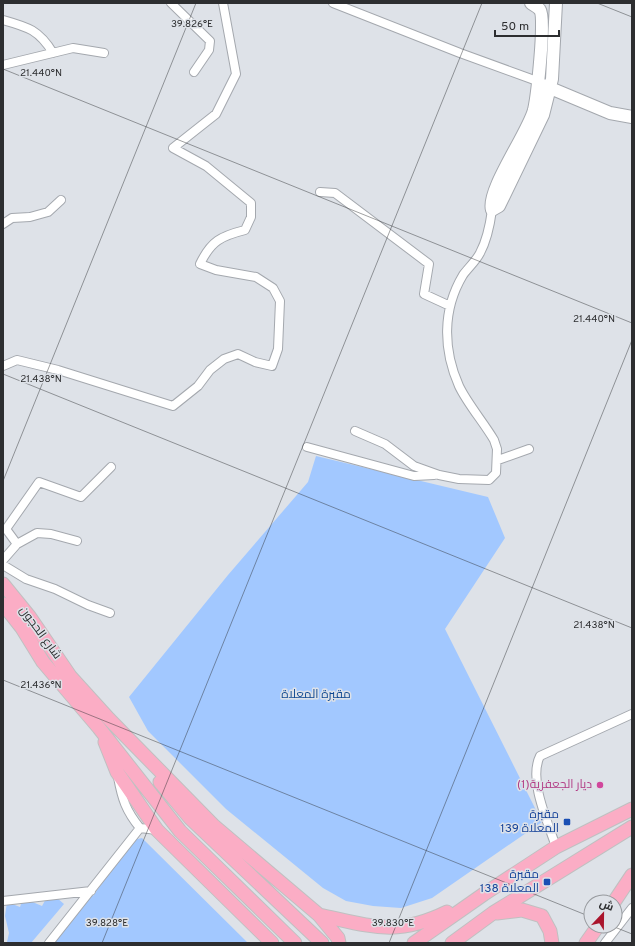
<svg xmlns="http://www.w3.org/2000/svg" width="635" height="946" viewBox="0 0 635 946" font-family="Overpass,Cairo,sans-serif">
  <style>
    .green { fill: #a2c8ff }
    .lines { fill: none; stroke-linecap: round; stroke-linejoin: round }
    .street-casing { stroke: #a4a8ae; stroke-width: 10 }
    .secondary-casing { stroke: #a4a8ae; stroke-width: 14 }
    .primary-casing { stroke: #c0c0c1; stroke-width: 15 }
    .street { stroke: #fff; stroke-width: 8 }
    .secondary { stroke: #fff; stroke-width: 12 }
    .primary { stroke: #fbadc5; stroke-width: 13 }
    .ticks { fill: none; stroke: #2d2e30; stroke-width: 1; stroke-opacity: 0.45 }
    .hotel-dot { fill: #d1479c; stroke: #dee2e8; stroke-width: 1.5 }
    .transit-dot { fill: #1a4fb4; stroke: #dee2e8; stroke-width: 1.5 }
    .labels { text-anchor: middle; dominant-baseline: central; stroke-width: 3; stroke-linejoin: round; paint-order: stroke }
    .street-label { font-size: 12px; fill: #2d2e30; stroke: #dee2e8 }
    .park-label { font-size: 12px; fill: #0d4791; stroke: #dee2e8 }
    .hotel-label { font-size: 12px; fill: #b23c85; stroke: #dee2e8; text-anchor: end }
    .transit-label { font-size: 12px; fill: #164399; stroke: #dee2e8; text-anchor: end }
    .ticks-label { font-size: 10px; text-anchor: middle; fill: #2d2e30; stroke: #dee2e8; stroke-width: 3; stroke-linejoin: round; paint-order: stroke }
  </style>
  <rect width="100%" height="100%" fill="#dee2e8"/>
  <!-- green -->
  <path class="green" d="M 316,456 L 488,497 L 505,538 L 445,629 L 542,822 L 432,898 L 401,908 L 373,906 L 346,901 L 323,888 L 226,809 L 148,731 L 129,697 L 228,575 L 308,482 Z
    M 142,838 L 248,943 L 50,943 L 88,893 L 93,896 L 133,840 Z
    M 47,897 L 54,900 L 57,898 L 64,904 L 31,943 L 7,942 L 9,933 L 5,916 L 7,902 L 20,907 L 23,898 L 42,906 Z"/>
  <g class="lines">
    <!-- street casing -->
    <g class="street-casing">
      <path id="street" d="M 171,3 L 210,41 L 209,50 L 194,72
        M 333,3 L 460,53 L 537,81
        M 3,20 C 28,27 39,30 53,53
        M 3,65 L 73,48 L 104,53
        M 320,192 L 335,193 L 429,264 L 424,294 L 450,306
        M 3,224 L 12,218 L 30,217 L 48,212 L 61,200
        M 3,366 L 17,360 L 58,370 L 173,406 L 198,386 L 210,370 L 224,359 L 238,354 L 255,362 L 272,366 L 278,349 L 280,301 L 273,288 L 256,277 L 216,270 L 200,264 C 211,241 221,236 245,230 L 251,217 L 251,203 L 206,166 L 173,148 L 216,114 L 236,74 L 223,3
        M 355,431 L 385,444 L 414,466 L 439,475 L 459,479 L 489,480 L 496,473 L 497,449 L 494,440 C 484,423 467,403 459,386 C 443,350 442,310 463,275 C 468,268 476,261 480,253 C 487,240 490,225 492,210
        M 307,447 L 414,476 L 434,475
        M 498,460 L 529,449
        M 17,544 L 37,533 L 51,534 L 77,541
        M 3,560 L 17,544 L 6,529 L 39,482 L 81,497 L 111,467
        M 3,565 L 26,579 L 55,589 L 88,605 L 110,613
        M 118,777 C 122,799 126,811 140,828 L 157,830
        M 556,847 C 548,822 528,780 540,756 L 632,714
        M 3,901 L 91,891
        M 49,943 L 140,828
        M 605,943 L 632,908"/>
    </g>
    <!-- secondary casing -->
    <g class="secondary-casing">
      <path id="secondary" d="M 531,3 C 533,5 538,7 540,10 C 546,18 537,97 534,110 C 528,133 486,191 492,210 L 499,206 L 543,115 L 552,79 L 556,3
        M 543,85 L 610,113 L 632,117"/>
    </g>
    <!-- primary casing -->
    <g class="primary-casing">
      <path id="primary" d="M 3,584 L 29,616 L 70,676 L 109,719 L 214,826 L 319,915 L 338,938 L 339,943
        M 3,604 L 22,628 L 43,662 L 99,728 L 180,831 L 295,943
        M 105,742 L 117,772 L 157,830 L 272,943
        M 160,782 L 190,818 L 322,943
        M 614,902 L 632,875
        M 497,913 L 522,910 L 542,916 L 550,931 L 552,943
        M 319,915 C 371,926 396,937 447,912
        M 414,943 L 484,894 L 556,847 L 632,809
        M 452,943 L 493,913 L 632,827
        M 586,943 L 598,926"/>
    </g>
    <!-- street -->
    <use href="#street" class="street"/>
    <!-- secondary -->
    <use href="#secondary" class="secondary"/>
    <!-- primary -->
    <use href="#primary" class="primary"/>
  </g>
  <!-- ticks -->
  <path class="ticks" d="M 597,3 L 632,17M 3,69 L 632,323M 3,374 L 632,628M 3,481 L 196,3M 3,680 L 591,917M 612,926 L 632,934M 102,943 L 482,3M 389,943 L 632,340"/>
  <!-- markers -->
  <circle class="hotel-dot" cx="600" cy="785" r="4"/>
  <g class="transit-dot">
    <rect x="563" y="818" width="8" height="8" rx="2"/>
    <rect x="543" y="878" width="8" height="8" rx="2"/>
  </g>
  <g class="labels">
    <!-- street labels -->
    <g class="street-label">
      <text transform="translate(40 633) rotate(54)">شارع الحجون</text>
    </g>
    <!-- park labels -->
    <g class="park-label">
      <text x="316" y="695">مقبرة المعلاة</text>
    </g>
    <!-- hotel labels -->
    <g class="hotel-label">
      <text x="592" y="785">ديار الجعفرية(1)</text>
    </g>
    <!-- transit labels -->
    <g class="transit-label">
      <text x="559" y="815">مقبرة<tspan x="559" dy="14">المعلاة 139</tspan></text>
      <text x="539" y="875">مقبرة<tspan x="539" dy="14">المعلاة 138</tspan></text>
    </g>
  </g>
  <g class="ticks-label">
    <text x="192" y="27">39.826°E</text>
    <text x="41" y="76">21.440°N</text>
    <text x="594" y="322">21.440°N</text>
    <text x="41" y="382">21.438°N</text>
    <text x="594" y="628">21.438°N</text>
    <text x="41" y="688">21.436°N</text>
    <text x="107" y="926">39.828°E</text>
    <text x="393" y="926">39.830°E</text>
  </g>
  <!-- border -->
  <rect width="635" height="946" fill="none" stroke="#2d2e30" stroke-width="8"/>
  <!-- north arrow -->
  <g transform="translate(603 914) rotate(22)"><circle r="19" fill="#dee2e8" stroke="#979a9e"/>
  <path d="M0-3L7 15L0 10L-7 15Z" fill="#aa152d"/>
  <text y="-6" font-size="11" font-weight="bold" text-anchor="middle" fill="#2d2e30">ش</text>
  </g>
  <!-- scale -->
  <path d="M495 30v6h64v-6" fill="none" stroke="#2d2e30" stroke-width="2"/>
  <text x="501" y="30" font-size="12" fill="#2d2e30" stroke="#dee2e8" stroke-width="3" paint-order="stroke">50 m</text>
</svg>
